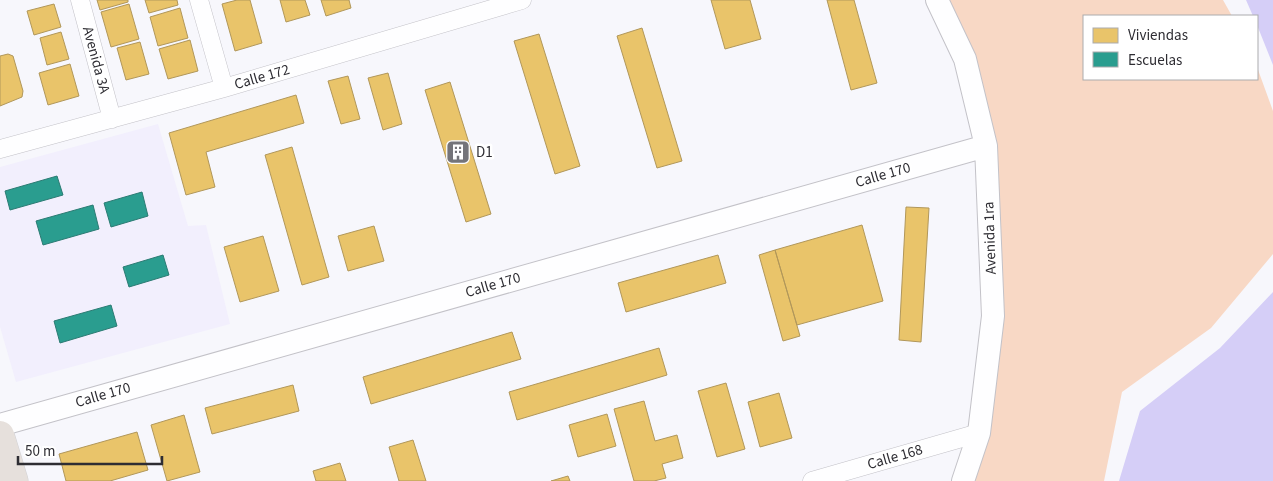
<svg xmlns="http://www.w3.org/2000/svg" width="1273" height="481" viewBox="0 0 1273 481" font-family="'Source Sans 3',sans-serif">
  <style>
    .built { fill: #f2effd }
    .green { fill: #f8d8c5 }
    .water { fill: #d5cef7 }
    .homes { fill: #e9c46a; stroke: #b1975a }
    .schools { fill: #2a9d8f; stroke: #2b7b73 }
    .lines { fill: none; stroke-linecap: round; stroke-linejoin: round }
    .minor-casing { stroke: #c3c2c8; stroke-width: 19 }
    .tertiary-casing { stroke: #c3c2c8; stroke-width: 24 }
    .trunk-casing { stroke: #d2d2d5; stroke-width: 29 }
    .minor { stroke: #fefeff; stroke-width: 18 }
    .tertiary { stroke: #fefeff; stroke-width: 22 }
    .trunk { stroke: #e6e0dc; stroke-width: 28 }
    .labels { text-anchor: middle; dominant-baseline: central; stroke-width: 5; stroke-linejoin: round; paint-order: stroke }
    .street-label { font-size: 15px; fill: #2e2d33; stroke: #fff }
    .poi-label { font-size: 15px; fill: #2e2d33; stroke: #fff; text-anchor: start }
  </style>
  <rect width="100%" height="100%" fill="#f7f7fc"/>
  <!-- built -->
  <path class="built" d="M 158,124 L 188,226 L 206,225 L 230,324 L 16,382 L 0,327 L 0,167 Z"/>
  <!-- green -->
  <path class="green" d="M 937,0 L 1223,0 L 1232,16 L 1084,16 L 1084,79 L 1257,79 L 1257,67 L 1273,111 L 1273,254 L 1211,328 L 1122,392 L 1104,481 L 963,481 L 979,433 L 986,146 Z"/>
  <!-- water -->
  <path class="water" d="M 1246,0 L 1273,0 L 1273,65 L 1257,25 L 1257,16 L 1253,16 Z
    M 1273,292 L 1273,481 L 1119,481 L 1140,411 L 1220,348 Z"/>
  <!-- homes -->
  <path class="homes" d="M 97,0 L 128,0 L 128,2 L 100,10 Z
    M 145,0 L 177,0 L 178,5 L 149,13 Z
    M 237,0 L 250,0 L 262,43 L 235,51 L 222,4 Z
    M 280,0 L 305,0 L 310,15 L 286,22 Z
    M 321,0 L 349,0 L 351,8 L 326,16 Z
    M 711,0 L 750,0 L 761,39 L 725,49 Z
    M 827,0 L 854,0 L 877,83 L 851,90 Z
    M 54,4 L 61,27 L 34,35 L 27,11 Z
    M 129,4 L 139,39 L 111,47 L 101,12 Z
    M 180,8 L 188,38 L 158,46 L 150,17 Z
    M 642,28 L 682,161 L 657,168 L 617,36 Z
    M 61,32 L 69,59 L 47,65 L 40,38 Z
    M 539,34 L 580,166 L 555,174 L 514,41 Z
    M 190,40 L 198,71 L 168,79 L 159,49 Z
    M 140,42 L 149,74 L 126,80 L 117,48 Z
    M 8,54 L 13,56 L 23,91 L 22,97 L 0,106 L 0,56 Z
    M 70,64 L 79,96 L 48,105 L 39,73 Z
    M 388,73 L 402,124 L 383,130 L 368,78 Z
    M 348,76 L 360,119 L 341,124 L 328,81 Z
    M 450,82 L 491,214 L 466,222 L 425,90 Z
    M 296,95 L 304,123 L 206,152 L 215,187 L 186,195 L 169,133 Z
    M 292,147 L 329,277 L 302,285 L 265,155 Z
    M 906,207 L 929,208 L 921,342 L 899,340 Z
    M 862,225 L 883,301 L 797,325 L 775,250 Z
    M 374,226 L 384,261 L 348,271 L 338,236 Z
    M 263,236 L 279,291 L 240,302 L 224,247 Z
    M 775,250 L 800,336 L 783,341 L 759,255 Z
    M 718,255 L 726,283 L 626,312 L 618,283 Z
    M 512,332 L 521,359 L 371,404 L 363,377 Z
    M 659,348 L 667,375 L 517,420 L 509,392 Z
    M 726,383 L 745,449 L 717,457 L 698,391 Z
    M 293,385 L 299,411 L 212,434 L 205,408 Z
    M 779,393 L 792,438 L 760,447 L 748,402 Z
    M 644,401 L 655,441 L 677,435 L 683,458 L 662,464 L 666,478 L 654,481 L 634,481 L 614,409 Z
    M 607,414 L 616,446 L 578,457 L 569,425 Z
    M 184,415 L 200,472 L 167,481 L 151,425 Z
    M 137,432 L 148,470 L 110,481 L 66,481 L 59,454 Z
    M 413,440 L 426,481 L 399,481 L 389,447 Z
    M 340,463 L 346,481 L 316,481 L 313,471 Z
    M 568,476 L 570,481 L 551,481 Z"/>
  <!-- schools -->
  <path class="schools" d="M 57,176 L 63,195 L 10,210 L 5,191 Z
    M 142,192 L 148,216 L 111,227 L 104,203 Z
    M 93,205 L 99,229 L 43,245 L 36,221 Z
    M 163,255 L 169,275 L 129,287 L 123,267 Z
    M 111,305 L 117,326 L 60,343 L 54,321 Z"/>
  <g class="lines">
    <!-- minor casing -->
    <g class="minor-casing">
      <path id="minor" d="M 80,0 L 112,119
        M 199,0 L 224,88
        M 0,149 L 224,88 L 522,0
        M 812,481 L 979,433"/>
    </g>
    <!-- tertiary casing -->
    <g class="tertiary-casing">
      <path id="tertiary" d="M 937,0 L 965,59 L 986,146 L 993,316 L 979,433 L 963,481
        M 0,425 L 986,146"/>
    </g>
    <!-- trunk casing -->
    <g class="trunk-casing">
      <path id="trunk" d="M 0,435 L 14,481"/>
    </g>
    <!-- minor -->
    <use href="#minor" class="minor"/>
    <!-- tertiary -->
    <use href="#tertiary" class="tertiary"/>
    <!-- trunk -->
    <use href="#trunk" class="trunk"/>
  </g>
  <!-- icons -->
  <defs>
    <g id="building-square" transform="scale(1.25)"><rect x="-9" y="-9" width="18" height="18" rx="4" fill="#747479" stroke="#fff"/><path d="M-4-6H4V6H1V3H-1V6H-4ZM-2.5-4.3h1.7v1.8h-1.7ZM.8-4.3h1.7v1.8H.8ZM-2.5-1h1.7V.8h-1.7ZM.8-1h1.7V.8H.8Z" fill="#fff"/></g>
  </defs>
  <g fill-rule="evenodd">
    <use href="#building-square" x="458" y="152"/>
  </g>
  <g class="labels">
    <!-- street labels -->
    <g class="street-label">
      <text transform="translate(96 60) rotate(75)">Avenida 3A</text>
      <text transform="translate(262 77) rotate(-16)">Calle 172</text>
      <text transform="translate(883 175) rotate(-16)">Calle 170</text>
      <text transform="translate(990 238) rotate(-92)">Avenida 1ra</text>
      <text transform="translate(493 285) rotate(-16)">Calle 170</text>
      <text transform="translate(103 395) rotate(-16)">Calle 170</text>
      <text transform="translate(895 457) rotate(-16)">Calle 168</text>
    </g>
    <!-- poi labels -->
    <g class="poi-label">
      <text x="476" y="152">D1</text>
    </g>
  </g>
  <!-- legend -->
  <rect x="1083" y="15" width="175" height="65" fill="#ffffff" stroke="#ababad"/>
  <rect x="1093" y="28" width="25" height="15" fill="#e9c46a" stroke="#ababad"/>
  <text x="1128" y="40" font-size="15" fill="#2e2d33">Viviendas</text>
  <rect x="1093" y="52" width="25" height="15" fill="#2a9d8f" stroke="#ababad"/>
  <text x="1128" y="65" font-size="15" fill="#2e2d33">Escuelas</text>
  <!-- scale -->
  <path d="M18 456v8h144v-8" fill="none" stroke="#2e2d33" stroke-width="2.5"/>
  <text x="25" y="456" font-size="15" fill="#2e2d33" stroke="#ffffff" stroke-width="4" paint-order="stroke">50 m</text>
</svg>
